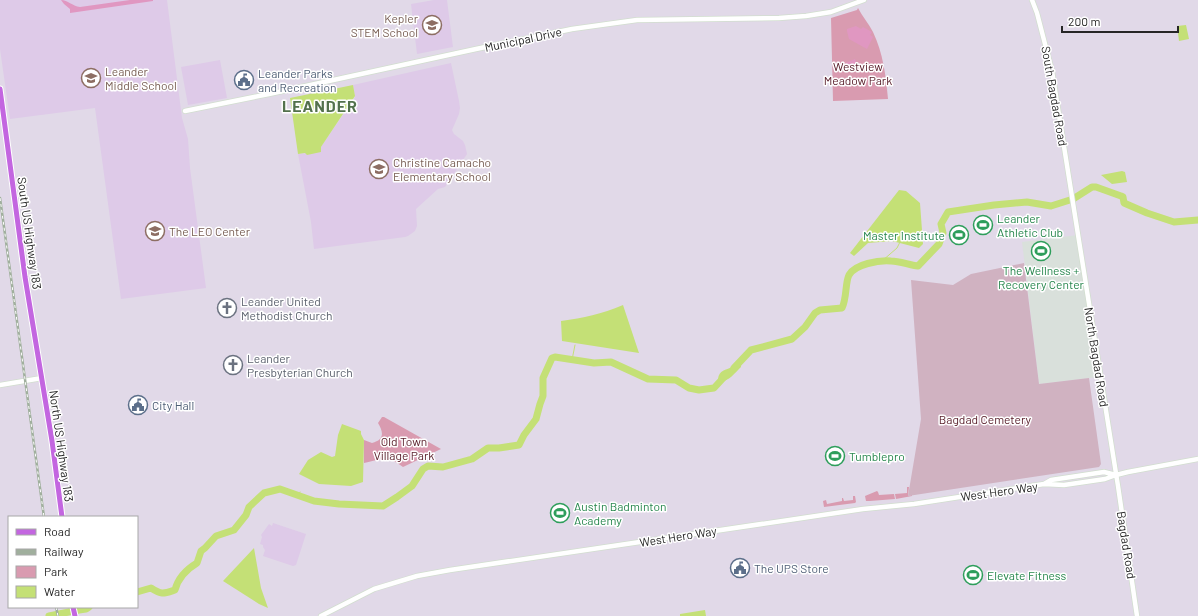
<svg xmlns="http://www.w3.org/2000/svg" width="1198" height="616" viewBox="0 0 1198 616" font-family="Barlow,sans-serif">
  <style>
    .industrial { fill: #d9e0db }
    .education { fill: #decae8 }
    .green { fill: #d99bb0 }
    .cemetery { fill: #d0b2c1 }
    .pitch { fill: #e097c1 }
    .water { fill: #c4e076 }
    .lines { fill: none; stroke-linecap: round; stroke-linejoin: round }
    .stream { stroke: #c4e076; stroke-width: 1 }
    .river { stroke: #c4e076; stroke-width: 7 }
    .secondary-casing { stroke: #d2decf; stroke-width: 6 }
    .primary-casing { stroke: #fff; stroke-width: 7 }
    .secondary { stroke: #fff; stroke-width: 4.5 }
    .primary { stroke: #c366e0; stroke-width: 5 }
    .rail-casing { stroke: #a0af9d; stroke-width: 2.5 }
    .rail { stroke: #fff; stroke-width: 1; stroke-dasharray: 3; stroke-linecap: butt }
    .labels { text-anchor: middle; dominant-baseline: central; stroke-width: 3; stroke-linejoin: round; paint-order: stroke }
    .education-label { font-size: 12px; fill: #785e54; stroke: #fff; text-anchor: start }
    .street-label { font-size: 12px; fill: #262626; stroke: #fff }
    .park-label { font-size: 12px; fill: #5a202c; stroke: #fff }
    .service-label { font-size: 12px; fill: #4e5e75; stroke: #fff; text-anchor: start }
    .leisure-label { font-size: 12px; fill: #27864d; stroke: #fff; text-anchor: start }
    .worship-label { font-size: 12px; fill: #5b616d; stroke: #fff; text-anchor: start }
    .district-label { font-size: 16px; font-weight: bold; letter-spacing: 1px; fill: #53714c; stroke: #fff }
  </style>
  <rect width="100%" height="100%" fill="#e1d9e8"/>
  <!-- industrial -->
  <path class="industrial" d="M 1078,235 L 1099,377 L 1039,384 L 1022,242 Z"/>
  <!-- education -->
  <path class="education" d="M 0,0 L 167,0 L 182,118 L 188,139 L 190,168 L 206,288 L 121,299 L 95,108 L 10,119 L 0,49 Z
    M 434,0 L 447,0 L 453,47 L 417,54 L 411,4 Z
    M 220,60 L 227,98 L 188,105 L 181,67 Z
    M 451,63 L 459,101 L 460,108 L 459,114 L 452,130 L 454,134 L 463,141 L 465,145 L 467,154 L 445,187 L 438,189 L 416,209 L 417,226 L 415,231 L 408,236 L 405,237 L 314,249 L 311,222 L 298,154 L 321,152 L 321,147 L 355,97 L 353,85 Z
    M 273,523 L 306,534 L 296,565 L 293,566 L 263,556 L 265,550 L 263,547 L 263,545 L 260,544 L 262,537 L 261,535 L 269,524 L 272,526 Z"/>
  <!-- green -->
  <path class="green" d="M 858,8 C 862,16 869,24 873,32 C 883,53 886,76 888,99 L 833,101 L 831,18 L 857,10 Z
    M 382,417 L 384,417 L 441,449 L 403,467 C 387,455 383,459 364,463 L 364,440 L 372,443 C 384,440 384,433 378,423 Z
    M 907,487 L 909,487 L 908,496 L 912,495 L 912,496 L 896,499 L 895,494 L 907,493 Z
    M 877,491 L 878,492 L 879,495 L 894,494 L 895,499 L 870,501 L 866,501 L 865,496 Z
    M 853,496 L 855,496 L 856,502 L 855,503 L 824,507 L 823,501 L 826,500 L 827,504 L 842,501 L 842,498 L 843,498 L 844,501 L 853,500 Z"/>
  <!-- cemetery -->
  <path class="cemetery" d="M 1024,263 L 1039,384 L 1089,378 L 1101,464 L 1099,467 L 908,496 L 921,419 L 911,280 L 953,285 L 971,274 Z"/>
  <!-- pitch -->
  <path class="pitch" d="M 61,0 C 68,0 72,6 80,7 L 130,0 L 153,0 L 153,1 L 70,13 L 70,9 L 64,4 Z
    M 856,26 L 861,29 L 863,27 L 872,32 L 870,35 L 873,37 L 867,49 L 849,39 L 847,31 L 847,29 Z
    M 855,59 L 859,68 L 850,72 L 846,63 Z"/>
  <!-- water -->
  <path class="water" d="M 1186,25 L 1189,39 L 1179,41 L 1177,26 Z
    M 353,85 L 355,96 L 321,147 L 321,152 L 307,155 L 305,153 L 298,154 L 290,98 Z
    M 1122,171 L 1125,172 L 1127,182 L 1112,184 L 1101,175 Z
    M 899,190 L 906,191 L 920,203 L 923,244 L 919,248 L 892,241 L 868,243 L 854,256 L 850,253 Z
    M 623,305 L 639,353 L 562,341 L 561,321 C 584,318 601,314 623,305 Z
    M 741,361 L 741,367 C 735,373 729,381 720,382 L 718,379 C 719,370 726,370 732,367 C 735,365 738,363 741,361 Z
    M 342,424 L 361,431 L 361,434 L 364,440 L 363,482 L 351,486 L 319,484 L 299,474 L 308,460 L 321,452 L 332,457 L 335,456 L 338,435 Z
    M 254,548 L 261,588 L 268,608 L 259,604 L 223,581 Z
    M 705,610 L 706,616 L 680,616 L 680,614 Z"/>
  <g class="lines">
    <!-- stream -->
    <path class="stream" d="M 882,261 L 897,248 L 900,242
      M 572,360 L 575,345
      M 298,496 L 300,492"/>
    <!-- river -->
    <path class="river" d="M 734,368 L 751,350 L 792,339 L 805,327 L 815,313 L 820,310 L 842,308 C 847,298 845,283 849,275 C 855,264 879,260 891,261 C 900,261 909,265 918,266 L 939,244 L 943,233 L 941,224 L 948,212 L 994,205 L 1027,202 L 1051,206 L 1073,199 L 1092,187 L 1096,187 L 1121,196 L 1123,197 L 1124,203 L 1147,213 L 1174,222 L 1198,220
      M 137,592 L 151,588 C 162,595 163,594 175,590 C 178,578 187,569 197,563 L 201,551 L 205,548 L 216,536 L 234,530 L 246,515 L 249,507 L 264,493 L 280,489 L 314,501 L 339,504 L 383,506 L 397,497 L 412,486 L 423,469 L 428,466 L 443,467 L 472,459 L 488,448 L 499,448 L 519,445 L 524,435 L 536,419 L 540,404 L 543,396 L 543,378 L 552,358 L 555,357 L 594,363 L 611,362 L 648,379 L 676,380 L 689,388 L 699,390 L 714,388 L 726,375
      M 49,616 L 79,610 L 86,609 L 89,607"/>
    <!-- secondary casing -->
    <g class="secondary-casing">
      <path id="secondary" d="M 1032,0 L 1037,13 L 1052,71 L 1118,486 L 1137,616
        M 185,111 L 269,94 L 476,49 L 572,29 L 637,20 L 779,18 L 806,16 L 831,12 L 864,0
        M 0,385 L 42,378
        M 1044,484 L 1051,480 L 1104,472 L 1116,475
        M 321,616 L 374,589 L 417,576 L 450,570 L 863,509 L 914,504 L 1044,484 L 1064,485 L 1105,479 L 1116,475 L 1128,472 L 1198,459"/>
    </g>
    <!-- primary casing -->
    <g class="primary-casing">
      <path id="primary" d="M 0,89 L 25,277 L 52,441 L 62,517
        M 73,607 L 75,616"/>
    </g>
    <!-- secondary -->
    <use href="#secondary" class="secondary"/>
    <!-- primary -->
    <use href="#primary" class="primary"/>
    <!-- rail casing -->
    <g class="rail-casing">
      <path id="rail" d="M 0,198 L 44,517
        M 56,607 L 58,616"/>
    </g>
    <!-- rail -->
    <use href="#rail" class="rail"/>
  </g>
  <!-- icons -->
  <defs>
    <g id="school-ring" transform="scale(1)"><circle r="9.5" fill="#fff" stroke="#8d6e63" stroke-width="1.5"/><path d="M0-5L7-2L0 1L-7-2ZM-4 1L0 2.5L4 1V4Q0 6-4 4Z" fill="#8d6e63"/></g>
    <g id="civic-ring" transform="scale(1)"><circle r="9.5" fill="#fff" stroke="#5c6f8a" stroke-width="1.5"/><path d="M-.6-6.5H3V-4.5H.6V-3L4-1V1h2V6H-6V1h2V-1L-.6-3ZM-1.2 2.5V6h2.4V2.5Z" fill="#5c6f8a"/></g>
    <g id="stadium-ring" transform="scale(1)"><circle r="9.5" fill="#fff" stroke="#2e9e5b" stroke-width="1.5"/><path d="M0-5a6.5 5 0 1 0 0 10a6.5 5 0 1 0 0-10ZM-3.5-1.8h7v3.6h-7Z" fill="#2e9e5b"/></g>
    <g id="church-ring" transform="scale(1)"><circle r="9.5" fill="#fff" stroke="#6b7280" stroke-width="1.5"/><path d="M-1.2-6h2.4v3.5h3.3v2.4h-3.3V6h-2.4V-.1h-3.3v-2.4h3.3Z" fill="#6b7280"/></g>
  </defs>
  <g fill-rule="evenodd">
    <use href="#school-ring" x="432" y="25"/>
    <use href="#school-ring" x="91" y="78"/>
    <use href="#civic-ring" x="244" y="80"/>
    <use href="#school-ring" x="379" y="169"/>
    <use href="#stadium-ring" x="983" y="225"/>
    <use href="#school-ring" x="155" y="231"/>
    <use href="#stadium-ring" x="959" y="235"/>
    <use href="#stadium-ring" x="1041" y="251"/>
    <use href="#church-ring" x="227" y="308"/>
    <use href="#church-ring" x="233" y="365"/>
    <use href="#civic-ring" x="138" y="405"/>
    <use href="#stadium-ring" x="835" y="456"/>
    <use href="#stadium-ring" x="560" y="513"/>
    <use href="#civic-ring" x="740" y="568"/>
    <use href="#stadium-ring" x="973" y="575"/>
  </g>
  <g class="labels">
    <!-- education labels -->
    <g class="education-label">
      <text x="418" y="18" text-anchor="end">Kepler<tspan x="418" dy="14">STEM School</tspan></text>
      <text x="105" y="71">Leander<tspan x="105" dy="14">Middle School</tspan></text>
      <text x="393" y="162">Christine Camacho<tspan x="393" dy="14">Elementary School</tspan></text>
      <text x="169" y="231">The LEO Center</text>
    </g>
    <!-- street labels -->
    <g class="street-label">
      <text transform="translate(523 39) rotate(-12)">Municipal Drive</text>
      <text transform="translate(1055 96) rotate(80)">South Bagdad Road</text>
      <text transform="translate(30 233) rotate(82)">South US Highway 183</text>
      <text transform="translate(1097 357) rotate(81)">North Bagdad Road</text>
      <text transform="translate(62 446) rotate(82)">North US Highway 183</text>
      <text transform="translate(999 491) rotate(-8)">West Hero Way</text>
      <text transform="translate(678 536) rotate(-9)">West Hero Way</text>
      <text transform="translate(1127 545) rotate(81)">Bagdad Road</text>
    </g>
    <!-- park labels -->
    <g class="park-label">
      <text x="858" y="66">Westview<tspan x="858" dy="14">Meadow Park</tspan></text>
      <text x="985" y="419">Bagdad Cemetery</text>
      <text x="404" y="441">Old Town<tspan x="404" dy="14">Village Park</tspan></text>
    </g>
    <!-- service labels -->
    <g class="service-label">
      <text x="258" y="73">Leander Parks<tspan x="258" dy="14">and Recreation</tspan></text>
      <text x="152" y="405">City Hall</text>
      <text x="754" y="568">The UPS Store</text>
    </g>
    <!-- leisure labels -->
    <g class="leisure-label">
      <text x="997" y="218">Leander<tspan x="997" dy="14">Athletic Club</tspan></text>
      <text x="945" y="235" text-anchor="end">Master Institute</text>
      <text x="1041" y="270" text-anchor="middle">The Wellness +<tspan x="1041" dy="14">Recovery Center</tspan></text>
      <text x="849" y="456">Tumblepro</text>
      <text x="574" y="506">Austin Badminton<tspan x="574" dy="14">Academy</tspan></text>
      <text x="987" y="575">Elevate Fitness</text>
    </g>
    <!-- worship labels -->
    <g class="worship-label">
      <text x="241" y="301">Leander United<tspan x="241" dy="14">Methodist Church</tspan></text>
      <text x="247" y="358">Leander<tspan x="247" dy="14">Presbyterian Church</tspan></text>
    </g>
    <!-- district labels -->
    <g class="district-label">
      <text x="320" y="105">LEANDER</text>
    </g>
  </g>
  <!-- legend -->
  <rect x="8" y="516" width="130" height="92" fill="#ffffff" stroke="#a8a8a8"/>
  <rect x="16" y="529" width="20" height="6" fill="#c366e0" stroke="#a8a8a8"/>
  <text x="44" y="536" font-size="12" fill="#262626">Road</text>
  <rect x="16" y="549" width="20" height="6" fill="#a0af9d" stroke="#a8a8a8"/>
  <text x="44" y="556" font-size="12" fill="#262626">Railway</text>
  <rect x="16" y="566" width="20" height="12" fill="#d99bb0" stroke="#a8a8a8"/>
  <text x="44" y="576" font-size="12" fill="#262626">Park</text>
  <rect x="16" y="586" width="20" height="12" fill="#c4e076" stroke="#a8a8a8"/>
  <text x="44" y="596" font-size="12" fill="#262626">Water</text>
  <!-- scale -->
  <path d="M1062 26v6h116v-6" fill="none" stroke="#262626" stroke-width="2"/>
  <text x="1068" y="26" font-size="12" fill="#262626" stroke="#ffffff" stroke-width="3" paint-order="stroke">200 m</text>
</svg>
